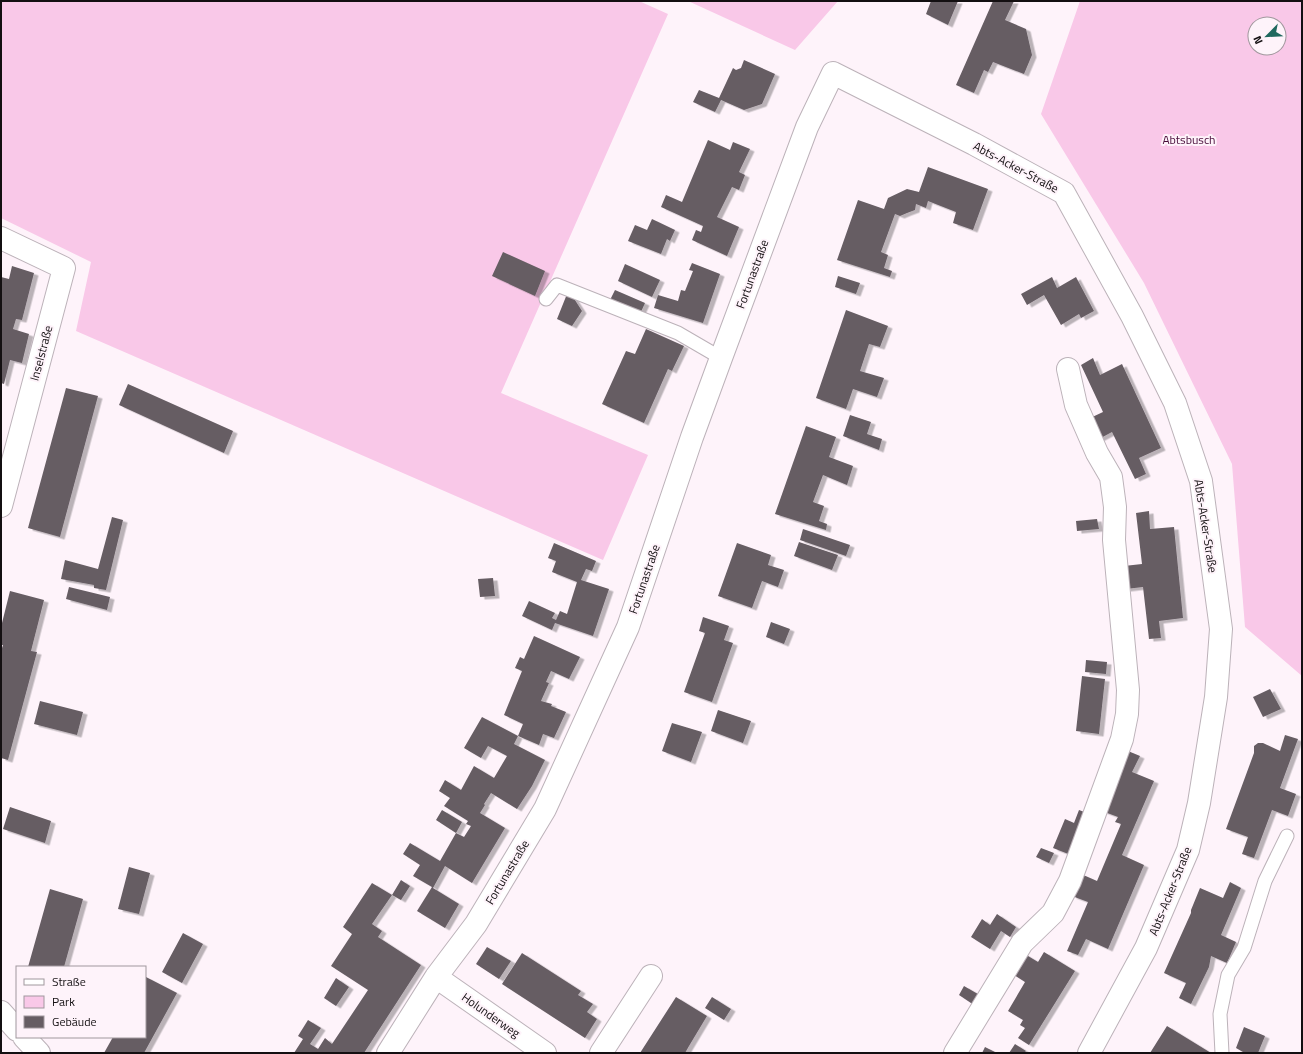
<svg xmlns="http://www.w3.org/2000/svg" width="1303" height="1054" viewBox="0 0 1303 1054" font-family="'Titillium Web',sans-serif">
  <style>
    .green { fill: #f9c8e8; fill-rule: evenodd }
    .building { fill: #665d63; filter: url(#shadow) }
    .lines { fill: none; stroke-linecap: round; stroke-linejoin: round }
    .lane-casing { stroke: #bcb2b9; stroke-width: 15 }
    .street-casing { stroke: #bcb2b9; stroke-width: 24 }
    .lane { stroke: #fff; stroke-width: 13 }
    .street { stroke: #fff; stroke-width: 22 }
    .labels { text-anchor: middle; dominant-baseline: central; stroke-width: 4; stroke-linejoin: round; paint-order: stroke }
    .park-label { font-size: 12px; fill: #470b39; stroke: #fef3fa }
    .street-label { font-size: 12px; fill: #130f11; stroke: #fef3fa }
  </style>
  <defs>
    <filter id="shadow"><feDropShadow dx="4.5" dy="2.5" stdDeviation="0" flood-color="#0004"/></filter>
  </defs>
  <rect width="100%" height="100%" fill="#fef3fa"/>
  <!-- green -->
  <path class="green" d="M 1,1 L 639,1 L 668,14 L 501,393 L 648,455 L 603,560 L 76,331 L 91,262 L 1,218 Z
    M 688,1 L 838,1 L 795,50 Z
    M 1080,1 L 1302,1 L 1302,676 L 1245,627 L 1232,464 L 1144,283 L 1041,114 ZM 1255,24 L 1279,24 L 1279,48 L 1255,48 Z"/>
  <!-- building -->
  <path class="building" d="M 931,1 L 958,1 L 948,25 L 926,14 Z
    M 993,1 L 1014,1 L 1005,20 L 1026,29 L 1032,55 L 1024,74 L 993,62 L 988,72 L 984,70 L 974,93 L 956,85 Z
    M 744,60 L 775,74 L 762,104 L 744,110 L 721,100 L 715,112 L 693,102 L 699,90 L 719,98 L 733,68 L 736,70 L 741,68 Z
    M 708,140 L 730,150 L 733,142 L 750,149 L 739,172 L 745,175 L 739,190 L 732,187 L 717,217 L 739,227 L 727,256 L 692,240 L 696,230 L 701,232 L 703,226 L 661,207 L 666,195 L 682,202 Z
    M 928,167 L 988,189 L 973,230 L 953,223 L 956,212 L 928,201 L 926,208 L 916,204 L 915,210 L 907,213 L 900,216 L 895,214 L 881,252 L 888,255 L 884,268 L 892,271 L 890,277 L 837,260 L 858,200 L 884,209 L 888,198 L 907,189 L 919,192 Z
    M 652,219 L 675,230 L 670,241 L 667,239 L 661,254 L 628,241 L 635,225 L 647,230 Z
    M 503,252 L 545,271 L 535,296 L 492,276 Z
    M 692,263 L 720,274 L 703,323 L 654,308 L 658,295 L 678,301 L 681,290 L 685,291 L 693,271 L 689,270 Z
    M 625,264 L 660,280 L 652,297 L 618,281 Z
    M 12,266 L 34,273 L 22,320 L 16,319 L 13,329 L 29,334 L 22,363 L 10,360 L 4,384 L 1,383 L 1,277 L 9,279 Z
    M 838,276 L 860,283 L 856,294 L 835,287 Z
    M 1052,277 L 1057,288 L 1076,277 L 1094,311 L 1081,318 L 1079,314 L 1061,325 L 1044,295 L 1027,305 L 1021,294 Z
    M 615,290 L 645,303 L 640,314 L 610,300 Z
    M 567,294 L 573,297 L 582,311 L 572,326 L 557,319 Z
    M 846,310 L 888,326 L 880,347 L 869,344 L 860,371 L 884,378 L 877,397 L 853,389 L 846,409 L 816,398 Z
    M 646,329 L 684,346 L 672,371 L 668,369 L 644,423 L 602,404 L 626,351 L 635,354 Z
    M 1093,358 L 1100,375 L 1122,364 L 1161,448 L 1139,458 L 1146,474 L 1135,479 L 1112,432 L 1097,440 L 1088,419 L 1103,412 L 1081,365 Z
    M 128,384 L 233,431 L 224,453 L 119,405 Z
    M 66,388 L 98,396 L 60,537 L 28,528 Z
    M 850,415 L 871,422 L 867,434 L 882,439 L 879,450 L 843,436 Z
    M 806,426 L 836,437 L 829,457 L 853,466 L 847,485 L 823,475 L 813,502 L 824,506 L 819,521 L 827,524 L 826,530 L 775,514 Z
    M 1149,511 L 1150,529 L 1174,527 L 1183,618 L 1159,621 L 1161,638 L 1149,639 L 1143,587 L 1126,589 L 1124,566 L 1142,564 L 1136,513 Z
    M 112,517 L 123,520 L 106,590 L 94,588 L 94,585 L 61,579 L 65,560 L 98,569 Z
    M 1097,519 L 1099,529 L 1077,531 L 1076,521 Z
    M 803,529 L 850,545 L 846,556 L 800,540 Z
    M 799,542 L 838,555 L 832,570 L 794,556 Z
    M 554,543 L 596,561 L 592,571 L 586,569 L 581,580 L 609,589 L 593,636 L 555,623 L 552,630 L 522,616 L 529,601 L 555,613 L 552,618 L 556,620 L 560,611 L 567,614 L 577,582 L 552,572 L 556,561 L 548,558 Z
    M 737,543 L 771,555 L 768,565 L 784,570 L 778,587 L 762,581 L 752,608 L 718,596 Z
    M 493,578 L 495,596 L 480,597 L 478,579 Z
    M 69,587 L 110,597 L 107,610 L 66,599 Z
    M 10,591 L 44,600 L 31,651 L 37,652 L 8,760 L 1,758 L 1,651 L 3,645 L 1,645 L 1,627 Z
    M 703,617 L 729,626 L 724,640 L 733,643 L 712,702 L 684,692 L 705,633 L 699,631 Z
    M 771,622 L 790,629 L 784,644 L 766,637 Z
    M 534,636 L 580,657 L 569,679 L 551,671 L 546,682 L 549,683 L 541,701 L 552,704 L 551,706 L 566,712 L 554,738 L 543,734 L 539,745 L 518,736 L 523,724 L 504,715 L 522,671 L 515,668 L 520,657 L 524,659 Z
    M 1086,660 L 1107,662 L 1106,674 L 1085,672 Z
    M 1082,676 L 1105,679 L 1099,734 L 1076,731 Z
    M 1270,689 L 1281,709 L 1263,717 L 1253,697 Z
    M 40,701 L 83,712 L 77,735 L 34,724 Z
    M 718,710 L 751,721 L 743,743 L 711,731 Z
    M 482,717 L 518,736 L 514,744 L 545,760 L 532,786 L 517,809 L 491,793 L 484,804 L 485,805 L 480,813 L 505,828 L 472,883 L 445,866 L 433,888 L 459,904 L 445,928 L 417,911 L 432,887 L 413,876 L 420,865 L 403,854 L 410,843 L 440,861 L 456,833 L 464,837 L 471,826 L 466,824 L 468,821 L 444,806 L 450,798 L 439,791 L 445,780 L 461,790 L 474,766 L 494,778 L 507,756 L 488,746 L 481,758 L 464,748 Z
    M 672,723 L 702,732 L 691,762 L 662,751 Z
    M 1285,735 L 1298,739 L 1280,788 L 1296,794 L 1288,816 L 1272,810 L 1254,858 L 1242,854 L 1248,837 L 1226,829 L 1254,753 L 1254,746 L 1258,743 L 1263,743 L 1280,751 Z
    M 1128,751 L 1140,756 L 1132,772 L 1154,781 L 1122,855 L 1144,865 L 1108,949 L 1086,939 L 1078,955 L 1067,951 L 1088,902 L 1072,896 L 1081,874 L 1097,881 L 1121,824 L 1115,822 L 1118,817 L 1102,811 Z
    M 10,807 L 51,821 L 45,843 L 3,829 Z
    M 442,810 L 462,822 L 456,833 L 436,820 Z
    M 1079,810 L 1087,813 L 1071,855 L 1053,848 L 1065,819 L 1074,823 Z
    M 1041,848 L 1054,853 L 1049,863 L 1036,857 Z
    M 129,867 L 150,873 L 139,914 L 118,909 Z
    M 401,880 L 410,886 L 401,900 L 392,895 L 372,924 L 382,931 L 378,937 L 421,965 L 364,1053 L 294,1053 L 303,1039 L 298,1036 L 308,1020 L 321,1028 L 310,1044 L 318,1049 L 325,1038 L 332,1044 L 368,990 L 331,966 L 352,934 L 343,927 L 372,883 L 392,895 Z
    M 1230,882 L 1241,888 L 1221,935 L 1236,942 L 1227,963 L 1211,956 L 1209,967 L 1191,1004 L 1179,998 L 1186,983 L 1164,973 L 1191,913 L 1191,910 L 1200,888 L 1223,898 Z
    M 50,889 L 83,899 L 64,967 L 28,967 Z
    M 997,914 L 1016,927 L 1010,937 L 1001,931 L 990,949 L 971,937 L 982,919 L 990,925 Z
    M 183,933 L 203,944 L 182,983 L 162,972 Z
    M 487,947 L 511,961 L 499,979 L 476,964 Z
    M 1044,952 L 1075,971 L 1029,1045 L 1018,1038 L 1025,1028 L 1020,1025 L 1023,1020 L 1008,1011 L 1025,982 L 1011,973 L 1023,953 L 1038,962 Z
    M 522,953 L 581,991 L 578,995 L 593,1004 L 587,1012 L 597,1019 L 585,1038 L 502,984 Z
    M 146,977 L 177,993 L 144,1053 L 104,1053 L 113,1037 L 145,1037 Z
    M 336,978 L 349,987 L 336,1006 L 324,998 Z
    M 964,986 L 983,997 L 977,1007 L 959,995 Z
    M 676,997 L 707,1016 L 689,1046 L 685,1053 L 640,1053 Z
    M 712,997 L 731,1009 L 724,1020 L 705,1008 Z
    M 1167,1026 L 1211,1053 L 1150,1053 Z
    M 1244,1027 L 1265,1036 L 1258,1053 L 1243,1053 L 1243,1052 L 1236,1048 Z
    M 1015,1044 L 1026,1051 L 1024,1053 L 1009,1053 Z
    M 985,1047 L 997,1053 L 982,1053 Z"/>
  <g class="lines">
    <!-- lane casing -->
    <g class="lane-casing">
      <path id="lane" d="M 546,299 L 557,285 L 678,333 L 721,358
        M 1222,1053 L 1220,1014 L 1228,975 L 1244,948 L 1265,881 L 1287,836"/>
    </g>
    <!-- street casing -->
    <g class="street-casing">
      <path id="street" d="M 1,238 L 64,268 L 1,506
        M 436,977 L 545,1053
        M 1,1012 L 17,1030
        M 24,1037 L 39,1053
        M 388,1053 L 436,977 L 476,924 L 545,809 L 628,627 L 692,437 L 721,358 L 807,127 L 833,73 L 974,144 L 1064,193 L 1132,316 L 1175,403 L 1201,481 L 1221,629 L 1216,697 L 1199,803 L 1188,850 L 1146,948 L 1089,1053
        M 601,1053 L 651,976
        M 955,1053 L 1022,943 L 1053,913 L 1070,881 L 1122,739 L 1127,714 L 1128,690 L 1114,540 L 1115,507 L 1111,477 L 1097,453 L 1076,405 L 1068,369"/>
    </g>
    <!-- lane -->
    <use href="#lane" class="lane"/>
    <!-- street -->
    <use href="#street" class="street"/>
  </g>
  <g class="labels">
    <!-- park labels -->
    <g class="park-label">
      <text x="1189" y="139">Abtsbusch</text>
    </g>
    <!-- street labels -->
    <g class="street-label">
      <text transform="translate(1016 167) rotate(28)">Abts-Acker-Straße</text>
      <text transform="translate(752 274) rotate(-70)">Fortunastraße</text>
      <text transform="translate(41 353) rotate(-75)">Inselstraße</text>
      <text transform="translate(1206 526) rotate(81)">Abts-Acker-Straße</text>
      <text transform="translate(644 579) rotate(-71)">Fortunastraße</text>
      <text transform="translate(507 872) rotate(-59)">Fortunastraße</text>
      <text transform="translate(1170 891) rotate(-68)">Abts-Acker-Straße</text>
      <text transform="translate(491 1015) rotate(35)">Holunderweg</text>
    </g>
  </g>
  <!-- border -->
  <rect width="1303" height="1054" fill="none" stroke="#130f11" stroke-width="4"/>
  <!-- legend -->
  <rect x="16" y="966" width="130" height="72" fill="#fef3fa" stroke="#a0989d"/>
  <rect x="24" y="979" width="20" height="6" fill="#ffffff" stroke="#a0989d"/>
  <text x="52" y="986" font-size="12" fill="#130f11">Straße</text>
  <rect x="24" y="996" width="20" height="12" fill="#f9c8e8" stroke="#a0989d"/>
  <text x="52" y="1006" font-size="12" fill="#130f11">Park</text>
  <rect x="24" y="1016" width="20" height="12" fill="#665d63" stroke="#a0989d"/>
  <text x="52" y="1026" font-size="12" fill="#130f11">Gebäude</text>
  <!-- north arrow -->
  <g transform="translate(1267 36) rotate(246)"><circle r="19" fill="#fef3fa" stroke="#a0989d"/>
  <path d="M0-3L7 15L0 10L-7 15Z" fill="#1f685e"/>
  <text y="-6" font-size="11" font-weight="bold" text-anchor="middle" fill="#130f11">N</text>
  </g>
</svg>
